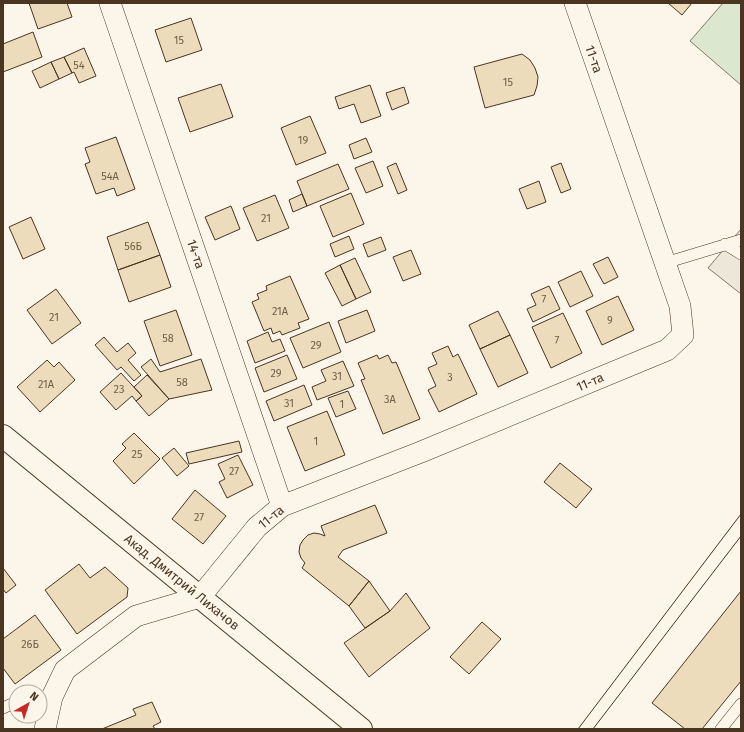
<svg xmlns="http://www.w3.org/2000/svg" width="744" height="732" viewBox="0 0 744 732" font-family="'Fira Sans',sans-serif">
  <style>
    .green { fill: #dce7d0; stroke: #887966 }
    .parking { fill: #ede7d9; stroke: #887966 }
    .building { fill: #ecdcbc; stroke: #4a3520 }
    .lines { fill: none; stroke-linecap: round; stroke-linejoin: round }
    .service-casing { stroke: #4a3520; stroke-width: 12 }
    .minor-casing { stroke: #4a3520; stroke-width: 22 }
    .tertiary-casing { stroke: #4a3520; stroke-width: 24 }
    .service { stroke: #fbf6e9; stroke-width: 11 }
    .minor { stroke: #fbf6e9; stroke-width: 21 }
    .tertiary { stroke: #fbf6e9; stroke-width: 22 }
    .tram { stroke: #4a3520; stroke-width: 1 }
    .labels { text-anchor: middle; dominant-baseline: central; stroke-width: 3; stroke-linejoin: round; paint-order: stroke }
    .number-label { font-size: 11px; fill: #725f47 }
    .street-label { font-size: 13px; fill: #4a3520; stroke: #fbf6e9 }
  </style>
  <rect width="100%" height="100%" fill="#fbf6e9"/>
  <!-- green -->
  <path class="green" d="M 723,3 L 741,3 L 741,85 L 690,41 Z"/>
  <!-- parking -->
  <path class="parking" d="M 741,229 L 741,294 L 708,268 Z"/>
  <!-- building -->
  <path class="building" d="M 29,3 L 67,3 L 72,17 L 38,29 Z
    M 668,3 L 692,3 L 682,15 Z
    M 191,18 L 202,50 L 166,62 L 155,30 Z
    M 33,32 L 42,57 L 3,72 L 3,44 Z
    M 84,48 L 96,76 L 79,83 L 74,72 L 72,73 L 64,57 Z
    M 522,54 L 530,60 L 535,68 L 538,77 L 537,86 L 534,95 L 485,108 L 474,67 Z
    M 64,57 L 72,73 L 59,79 L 51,62 Z
    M 51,62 L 59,79 L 40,88 L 32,71 Z
    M 221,84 L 233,117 L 190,132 L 178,98 Z
    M 370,85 L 381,116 L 361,123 L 354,104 L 339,109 L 335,97 Z
    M 404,87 L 409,103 L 392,110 L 386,93 Z
    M 310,116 L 326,153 L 296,165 L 281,128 Z
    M 116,137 L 135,189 L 117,196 L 114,188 L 96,194 L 85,164 L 90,162 L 85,148 Z
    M 366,138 L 372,152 L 354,159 L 349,145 Z
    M 373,161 L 383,186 L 366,193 L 355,168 Z
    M 396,163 L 407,190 L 398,194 L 387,167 Z
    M 561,163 L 571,189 L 561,193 L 551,167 Z
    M 338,164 L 349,189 L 307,206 L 297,181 Z
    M 539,181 L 546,202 L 527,209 L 519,189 Z
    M 351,193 L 364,224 L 333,237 L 320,206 Z
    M 302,194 L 307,206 L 293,212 L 289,200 Z
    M 275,195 L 289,228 L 257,241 L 243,208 Z
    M 231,206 L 240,229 L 215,240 L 205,217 Z
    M 31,217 L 45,249 L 23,259 L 9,227 Z
    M 148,222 L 160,255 L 118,270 L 107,237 Z
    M 349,236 L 354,249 L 335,257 L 330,244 Z
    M 381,237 L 386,250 L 368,257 L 363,244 Z
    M 411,250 L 421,274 L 403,281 L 393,257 Z
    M 160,255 L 171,287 L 129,302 L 118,270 Z
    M 608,257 L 618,277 L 604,284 L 593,264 Z
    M 355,258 L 371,292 L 356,299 L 340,265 Z
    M 340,265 L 356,299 L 342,306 L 325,273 Z
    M 581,271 L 593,296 L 570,307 L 558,282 Z
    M 290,276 L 309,319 L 298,323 L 300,328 L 282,335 L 280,331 L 273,334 L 271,328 L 264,331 L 252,302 L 259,299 L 257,294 L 267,290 L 266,286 Z
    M 549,286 L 560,309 L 533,322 L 527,309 L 536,305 L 531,294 Z
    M 56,289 L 81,323 L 52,344 L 27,310 Z
    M 618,296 L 634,330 L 602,345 L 586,311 Z
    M 176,310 L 192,355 L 160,366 L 144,321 Z
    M 367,310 L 375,331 L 346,343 L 338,321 Z
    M 498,311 L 510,335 L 480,349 L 469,325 Z
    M 563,313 L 582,353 L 551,368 L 532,327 Z
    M 329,322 L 341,352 L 303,368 L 290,338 Z
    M 268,332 L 272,342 L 280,339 L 285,351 L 255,363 L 247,341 Z
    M 510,335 L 528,373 L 498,387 L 480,349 Z
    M 104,337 L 117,352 L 128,343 L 136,353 L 128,360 L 141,375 L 134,381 L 121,367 L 117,370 L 95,345 Z
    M 448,346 L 453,357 L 458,354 L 477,394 L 439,412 L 428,390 L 436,386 L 428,368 L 437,364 L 432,353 Z
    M 287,355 L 297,379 L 264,392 L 255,368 Z
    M 377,355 L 379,359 L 388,355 L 392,363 L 396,362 L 420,419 L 383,434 L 361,380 L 365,379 L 358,363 Z
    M 151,359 L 160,372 L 201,359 L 212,390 L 169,399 L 141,367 Z
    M 47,360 L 54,367 L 59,362 L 75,380 L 40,412 L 17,387 Z
    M 343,361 L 354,386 L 317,400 L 312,387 L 326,381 L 321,370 Z
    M 121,373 L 142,396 L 136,401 L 132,396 L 116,410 L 100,392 Z
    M 147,375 L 169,399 L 149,416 L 136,401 L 142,396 L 134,387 Z
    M 304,385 L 312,405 L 274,421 L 266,401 Z
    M 348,391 L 356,409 L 336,417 L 328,398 Z
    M 327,411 L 345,455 L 305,471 L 287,427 Z
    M 134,433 L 160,459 L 134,484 L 113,461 L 126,448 L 122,444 Z
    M 239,441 L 242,452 L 189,464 L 186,453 Z
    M 174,448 L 189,466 L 177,476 L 162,458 Z
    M 238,455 L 253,485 L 227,498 L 219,482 L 225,479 L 218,464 Z
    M 560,463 L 592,489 L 576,508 L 544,482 Z
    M 195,490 L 226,516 L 203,544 L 172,519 Z
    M 375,505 L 387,533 L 343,550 L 338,557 L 369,581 L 349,606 L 302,568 L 305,563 L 301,558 L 299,552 L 300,545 L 303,540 L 308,535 L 314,533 L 320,534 L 325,536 L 321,526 Z
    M 79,564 L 90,578 L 105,567 L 128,588 L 127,597 L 77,634 L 45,590 Z
    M 3,568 L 16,585 L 6,593 L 3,589 Z
    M 369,581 L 390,611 L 365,628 L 349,606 Z
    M 741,591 L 741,681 L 702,729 L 685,729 L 652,703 Z
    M 406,593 L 430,628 L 369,677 L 344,643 L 390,611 Z
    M 35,615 L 61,650 L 15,684 L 3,668 L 3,639 Z
    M 482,622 L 501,639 L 469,674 L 450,657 Z
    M 152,702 L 161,722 L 153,726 L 155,729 L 102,729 L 136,715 L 133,709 Z"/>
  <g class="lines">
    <!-- service casing -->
    <g class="service-casing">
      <path id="service" d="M 725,244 L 741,254
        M 665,263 L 741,240
        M 3,708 L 16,702
        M 721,729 L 741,704"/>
    </g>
    <!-- minor casing -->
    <g class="minor-casing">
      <path id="minor" d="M 110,3 L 282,506
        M 45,729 L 52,697 L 65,670 L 136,616 L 200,597 L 257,527 L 282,506 L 421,452 L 667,350 L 683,335 L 680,306 L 575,3"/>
    </g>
    <!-- tertiary casing -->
    <g class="tertiary-casing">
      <path id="tertiary" d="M 3,436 L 361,729"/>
    </g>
    <!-- service -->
    <use href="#service" class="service"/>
    <!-- minor -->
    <use href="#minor" class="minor"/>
    <!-- tertiary -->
    <use href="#tertiary" class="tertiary"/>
    <!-- tram -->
    <path class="tram" d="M 578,729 L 741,514
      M 593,729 L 741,536"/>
  </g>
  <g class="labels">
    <!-- number labels -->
    <g class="number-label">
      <text x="179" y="40">15</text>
      <text x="79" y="65">54</text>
      <text x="508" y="82">15</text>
      <text x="303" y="140">19</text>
      <text x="110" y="176">54А</text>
      <text x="266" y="218">21</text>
      <text x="133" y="246">56Б</text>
      <text x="544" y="299">7</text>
      <text x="280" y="311">21А</text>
      <text x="54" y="317">21</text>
      <text x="610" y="320">9</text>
      <text x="168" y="338">58</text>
      <text x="557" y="340">7</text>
      <text x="316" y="345">29</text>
      <text x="276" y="373">29</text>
      <text x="337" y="376">31</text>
      <text x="450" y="377">3</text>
      <text x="182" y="382">58</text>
      <text x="46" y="384">21А</text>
      <text x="119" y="389">23</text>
      <text x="390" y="399">3А</text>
      <text x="289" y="403">31</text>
      <text x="342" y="404">1</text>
      <text x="316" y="441">1</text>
      <text x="137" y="454">25</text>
      <text x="234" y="471">27</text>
      <text x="199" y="517">27</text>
      <text x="30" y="644">26Б</text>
    </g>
    <!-- street labels -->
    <g class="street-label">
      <text transform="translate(594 59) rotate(71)">11-та</text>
      <text transform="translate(196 254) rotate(71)">14-та</text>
      <text transform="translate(590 382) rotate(-23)">11-та</text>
      <text transform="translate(271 517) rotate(-39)">11-та</text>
      <text transform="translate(182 582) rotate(39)">Акад. Дмитрий Лихачов</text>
    </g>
  </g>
  <!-- border -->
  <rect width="744" height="732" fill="none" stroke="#4a3520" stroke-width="8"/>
  <!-- north arrow -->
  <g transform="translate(28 704) rotate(39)"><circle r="19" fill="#fbf6e9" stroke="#b4a999"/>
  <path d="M0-3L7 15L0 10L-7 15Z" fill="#c62828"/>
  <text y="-6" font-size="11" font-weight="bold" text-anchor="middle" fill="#4a3520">N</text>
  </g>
</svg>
